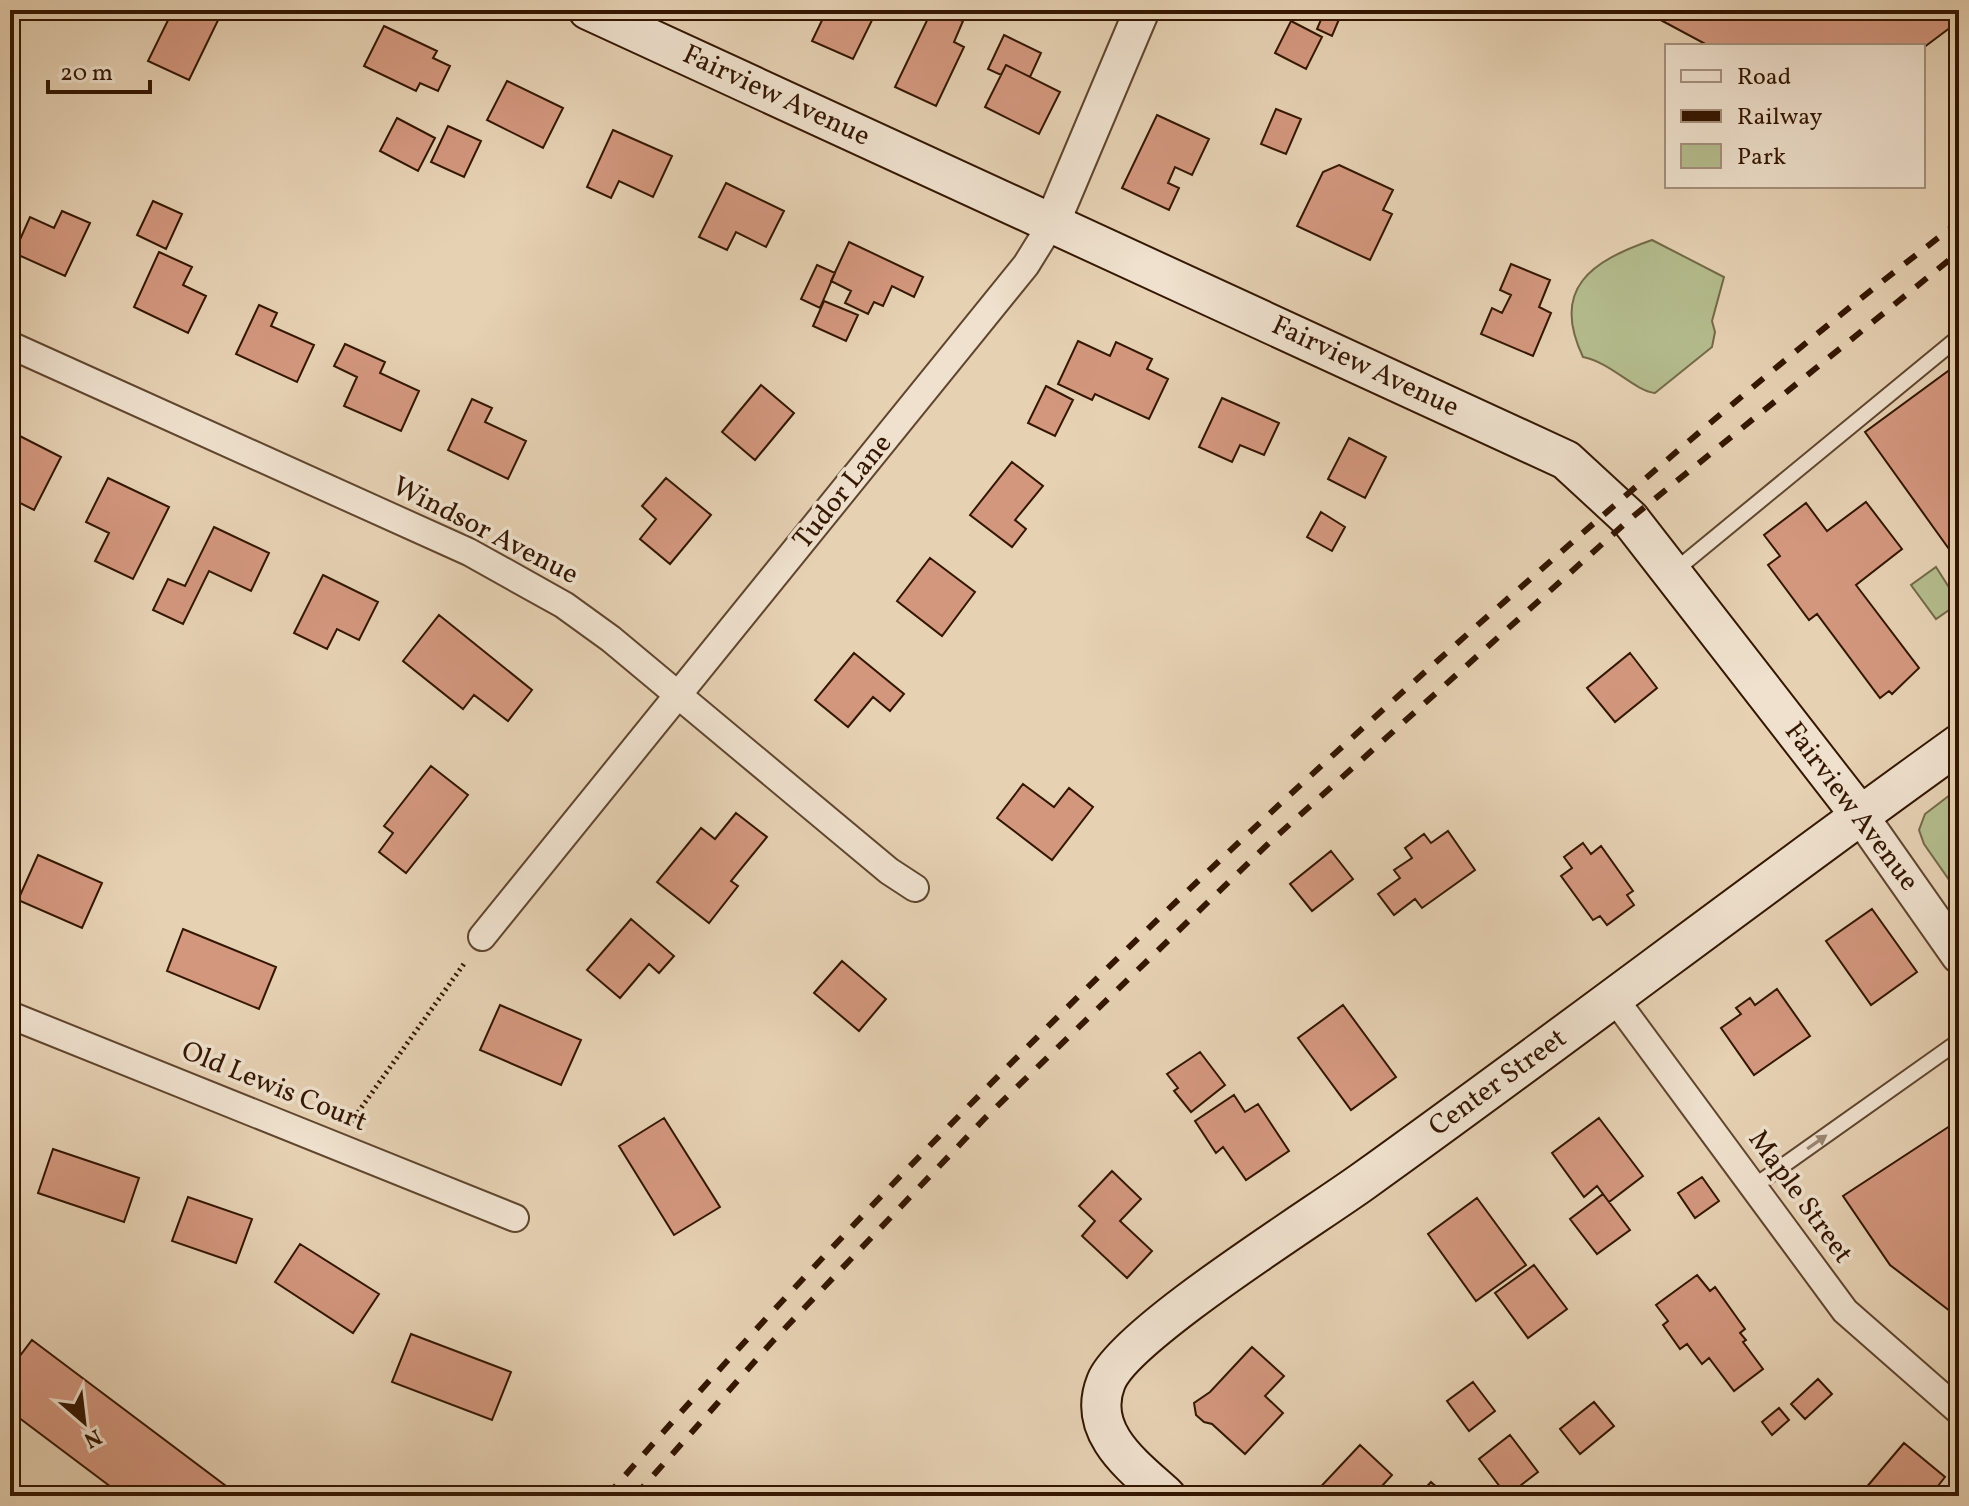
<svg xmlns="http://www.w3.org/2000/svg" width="1969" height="1506" viewBox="0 0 1969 1506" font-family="Vollkorn,serif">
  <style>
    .green { fill: #b4bc8d; stroke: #746947; stroke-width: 2 }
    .building { fill: #d3977e; stroke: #341601; stroke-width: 2 }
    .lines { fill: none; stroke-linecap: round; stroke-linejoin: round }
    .service-casing { stroke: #60452e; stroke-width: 18 }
    .minor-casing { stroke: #60452e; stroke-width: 30 }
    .tertiary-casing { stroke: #60452e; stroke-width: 38 }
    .secondary-casing { stroke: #341601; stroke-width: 42 }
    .path { stroke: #341601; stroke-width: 5; stroke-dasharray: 2 4; stroke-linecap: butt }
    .service { stroke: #efe1ce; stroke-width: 14 }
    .minor { stroke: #efe1ce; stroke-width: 26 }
    .tertiary { stroke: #efe1ce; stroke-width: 34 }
    .secondary { stroke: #efe1ce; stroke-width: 38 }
    .rail { stroke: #341601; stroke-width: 6; stroke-dasharray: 14 14; stroke-linecap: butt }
    .oneway { fill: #9b8672 }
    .labels { text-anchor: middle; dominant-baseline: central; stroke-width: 7; stroke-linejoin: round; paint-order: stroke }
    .street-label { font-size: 28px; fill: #341601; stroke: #efe1ce }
  </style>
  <rect width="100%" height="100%" fill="#e6d1b3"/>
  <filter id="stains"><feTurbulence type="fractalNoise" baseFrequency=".0025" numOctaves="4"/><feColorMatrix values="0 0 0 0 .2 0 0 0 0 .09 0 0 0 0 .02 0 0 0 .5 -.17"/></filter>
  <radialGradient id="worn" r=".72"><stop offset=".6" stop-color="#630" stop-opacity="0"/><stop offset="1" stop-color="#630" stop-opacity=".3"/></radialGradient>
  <!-- green -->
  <path class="green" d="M 1652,240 L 1724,277 L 1712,321 L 1715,332 L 1712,347 L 1655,393 C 1633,390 1612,363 1583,357 C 1550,288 1592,261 1652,240 Z
    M 1936,567 L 1959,603 L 1936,619 L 1911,585 Z
    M 1959,788 L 1959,894 L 1924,844 L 1919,830 L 1925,814 Z"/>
  <!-- building -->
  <path class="building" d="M 173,10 L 223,10 L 189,80 L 148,61 Z
    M 827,10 L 877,10 L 853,59 L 812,41 Z
    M 932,10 L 963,21 L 954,42 L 964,47 L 936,106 L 895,87 Z
    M 1325,10 L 1340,17 L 1332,36 L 1317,29 Z
    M 1642,10 L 1959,10 L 1959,21 L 1923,48 L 1709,46 Z
    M 1291,21 L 1322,37 L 1306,69 L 1275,53 Z
    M 384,26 L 437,51 L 433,58 L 450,66 L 438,91 L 420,83 L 416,91 L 364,66 Z
    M 1004,35 L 1041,53 L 1030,77 L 1006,65 L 1001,75 L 988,69 Z
    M 1006,65 L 1060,92 L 1039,134 L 985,107 Z
    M 507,81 L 563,108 L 543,148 L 487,120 Z
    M 1276,109 L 1301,119 L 1286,154 L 1261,144 Z
    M 1157,115 L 1209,139 L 1192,175 L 1175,167 L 1168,183 L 1179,188 L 1169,210 L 1122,188 Z
    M 397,118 L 435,138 L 418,171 L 380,151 Z
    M 448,126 L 481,141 L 464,177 L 431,162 Z
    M 613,130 L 672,156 L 653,197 L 619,181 L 611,198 L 587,187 Z
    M 1339,165 L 1393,190 L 1383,210 L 1392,214 L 1370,260 L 1297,226 L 1323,172 Z
    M 726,183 L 784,211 L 766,247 L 736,232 L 727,250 L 699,237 Z
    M 153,201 L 182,214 L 166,249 L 137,235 Z
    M 62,211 L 90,223 L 65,276 L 14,253 L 30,217 L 54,228 Z
    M 849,242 L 923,277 L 914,297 L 892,286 L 883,306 L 874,302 L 868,314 L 845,303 L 851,291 L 831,281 Z
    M 159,252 L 192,267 L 183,285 L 206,296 L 188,333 L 134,307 Z
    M 1511,264 L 1550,280 L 1539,307 L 1551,313 L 1533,356 L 1481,334 L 1492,308 L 1502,313 L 1511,295 L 1500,290 Z
    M 817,265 L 835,273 L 820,308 L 801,299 Z
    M 824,301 L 858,315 L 846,341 L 813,326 Z
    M 259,305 L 277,313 L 271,326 L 314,345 L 297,382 L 236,354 Z
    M 1078,341 L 1110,356 L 1116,342 L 1152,359 L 1147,369 L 1168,379 L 1149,419 L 1095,394 L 1092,400 L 1058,384 Z
    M 345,344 L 385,362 L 380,373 L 419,391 L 401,431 L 344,406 L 357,377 L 334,366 Z
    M 1959,363 L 1959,563 L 1865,432 Z
    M 761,385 L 794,413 L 755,460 L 722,432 Z
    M 1046,386 L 1073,400 L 1055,436 L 1028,423 Z
    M 1222,398 L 1279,423 L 1264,455 L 1240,445 L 1232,462 L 1199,447 Z
    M 472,399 L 492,408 L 485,422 L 526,441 L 508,479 L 448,450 Z
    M 10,431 L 61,457 L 34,510 L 10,498 Z
    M 1349,438 L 1386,457 L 1365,498 L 1328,479 Z
    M 1012,462 L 1043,486 L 1015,520 L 1026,529 L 1012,547 L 970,515 Z
    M 108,478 L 169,507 L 133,579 L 95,561 L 109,533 L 86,522 Z
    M 666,478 L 711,515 L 670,564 L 640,539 L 656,519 L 642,506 Z
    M 1866,502 L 1902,549 L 1856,585 L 1919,668 L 1892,694 L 1889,691 L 1880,698 L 1817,614 L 1809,620 L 1768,565 L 1780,556 L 1764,535 L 1806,503 L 1827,531 Z
    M 1321,512 L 1345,527 L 1332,551 L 1307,537 Z
    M 214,527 L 269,553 L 251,591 L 209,571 L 183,624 L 153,610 L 168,579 L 185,586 Z
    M 930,558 L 975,592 L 942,636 L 897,601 Z
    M 323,575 L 378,602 L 359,640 L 337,629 L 327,649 L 294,633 Z
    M 439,615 L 532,690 L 508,721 L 474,695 L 463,709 L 403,661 Z
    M 854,653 L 904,694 L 890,711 L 873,697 L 848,727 L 815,700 Z
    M 1630,653 L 1657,688 L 1615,722 L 1587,688 Z
    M 431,766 L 468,795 L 406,873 L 379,852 L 393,833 L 384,826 Z
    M 1023,784 L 1054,807 L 1069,788 L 1093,807 L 1052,860 L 997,818 Z
    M 736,813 L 767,837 L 731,881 L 738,886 L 709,923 L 657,882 L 701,828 L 715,839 Z
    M 1448,831 L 1475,870 L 1422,908 L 1415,899 L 1394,915 L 1378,894 L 1400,878 L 1394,870 L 1412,858 L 1405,848 L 1424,834 L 1431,843 Z
    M 1583,843 L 1591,854 L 1601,846 L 1633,891 L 1627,895 L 1634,905 L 1607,925 L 1600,916 L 1593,920 L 1561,876 L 1572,868 L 1564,857 Z
    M 1331,851 L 1353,879 L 1312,911 L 1290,884 Z
    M 38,855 L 102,883 L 82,928 L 18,900 Z
    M 1872,909 L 1917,972 L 1871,1005 L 1826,941 Z
    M 631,919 L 674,956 L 659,973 L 649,964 L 620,998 L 587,970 Z
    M 183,929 L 276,967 L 259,1009 L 167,971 Z
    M 842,961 L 886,999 L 859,1031 L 814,993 Z
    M 1777,989 L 1810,1036 L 1754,1075 L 1721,1028 L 1741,1014 L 1736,1008 L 1750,998 L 1755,1005 Z
    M 500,1005 L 581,1040 L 561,1085 L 480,1050 Z
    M 1343,1005 L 1396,1077 L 1351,1110 L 1298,1038 Z
    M 1200,1052 L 1225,1085 L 1191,1112 L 1174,1091 L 1178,1088 L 1167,1074 Z
    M 1234,1095 L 1245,1112 L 1258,1104 L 1289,1151 L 1246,1180 L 1223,1147 L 1216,1153 L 1195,1121 Z
    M 664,1118 L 720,1207 L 674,1235 L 619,1146 Z
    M 1599,1118 L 1643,1176 L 1609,1202 L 1597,1186 L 1584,1197 L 1552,1153 Z
    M 1959,1120 L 1959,1318 L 1890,1265 L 1843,1196 Z
    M 53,1149 L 139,1178 L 124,1222 L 38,1193 Z
    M 1112,1171 L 1141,1199 L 1120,1221 L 1152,1251 L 1127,1278 L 1082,1236 L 1095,1221 L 1079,1206 Z
    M 1702,1177 L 1719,1201 L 1695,1218 L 1678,1193 Z
    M 1603,1194 L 1630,1230 L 1597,1254 L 1570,1219 Z
    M 188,1197 L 252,1219 L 236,1263 L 172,1241 Z
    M 1477,1198 L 1526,1265 L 1476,1301 L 1428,1234 Z
    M 300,1244 L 379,1294 L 353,1333 L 275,1282 Z
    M 1534,1265 L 1567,1309 L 1528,1338 L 1495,1293 Z
    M 1697,1275 L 1710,1291 L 1715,1287 L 1745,1329 L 1740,1333 L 1746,1340 L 1743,1342 L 1763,1369 L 1734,1391 L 1709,1358 L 1702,1364 L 1687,1344 L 1680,1349 L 1663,1325 L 1668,1321 L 1656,1305 Z
    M 411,1334 L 511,1372 L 492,1420 L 392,1382 Z
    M 32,1340 L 230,1489 L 225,1496 L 123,1496 L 10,1411 L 10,1369 Z
    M 1252,1347 L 1284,1376 L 1265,1396 L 1283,1413 L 1245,1454 L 1212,1424 L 1204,1422 L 1196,1415 L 1194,1403 L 1210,1392 Z
    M 1818,1379 L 1832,1394 L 1805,1419 L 1791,1404 Z
    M 1473,1382 L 1495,1411 L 1469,1431 L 1447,1401 Z
    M 1594,1402 L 1614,1426 L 1580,1454 L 1560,1429 Z
    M 1779,1408 L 1789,1420 L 1772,1435 L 1762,1422 Z
    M 1510,1435 L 1538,1472 L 1507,1496 L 1479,1459 Z
    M 1904,1443 L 1945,1477 L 1930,1496 L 1873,1496 L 1865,1489 Z
    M 1360,1445 L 1392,1475 L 1373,1496 L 1312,1496 Z
    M 1431,1482 L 1447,1496 L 1418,1496 Z"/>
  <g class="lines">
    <!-- service casing -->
    <g class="service-casing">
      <path id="service" d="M 1672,573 L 1959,337
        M 1753,1187 L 1959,1041"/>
    </g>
    <!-- minor casing -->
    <g class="minor-casing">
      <path id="minor" d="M 10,345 L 469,552 L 564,605 L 611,639 L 889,871 L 915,888
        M 482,937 L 1026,265 L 1052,223
        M 1614,998 L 1845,1311 L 1959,1411
        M 10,1015 L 515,1218"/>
    </g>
    <!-- tertiary casing -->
    <g class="tertiary-casing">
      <path id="tertiary" d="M 1052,223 L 1142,10
        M 1860,815 L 1959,956"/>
    </g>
    <!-- secondary casing -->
    <g class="secondary-casing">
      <path id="secondary" d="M 588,10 L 1566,460 L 1630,519 L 1860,815
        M 1166,1496 C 1133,1466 1086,1432 1106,1382 C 1124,1335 1312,1218 1362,1182 C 1563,1038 1758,888 1959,744"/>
    </g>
    <!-- path -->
    <path class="path" d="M 351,1122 L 466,961"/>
    <!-- service -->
    <use href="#service" class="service"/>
    <!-- minor -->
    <use href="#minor" class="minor"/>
    <!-- tertiary -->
    <use href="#tertiary" class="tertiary"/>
    <!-- secondary -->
    <use href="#secondary" class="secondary"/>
    <!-- rail -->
    <path class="rail" d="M 607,1496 C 892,1169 1201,866 1528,581 C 1668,458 1810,335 1959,222
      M 635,1496 L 772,1342 L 986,1117 L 1270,842 L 1630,519 L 1959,252"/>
  </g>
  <!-- one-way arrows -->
  <defs><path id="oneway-solid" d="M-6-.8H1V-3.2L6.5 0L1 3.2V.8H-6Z" transform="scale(2)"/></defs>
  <use class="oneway" href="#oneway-solid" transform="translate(1817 1142) rotate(-35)"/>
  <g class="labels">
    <!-- street labels -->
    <g class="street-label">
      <text transform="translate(776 96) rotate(25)">Fairview Avenue</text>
      <text transform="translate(1365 367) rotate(25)">Fairview Avenue</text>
      <text transform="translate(843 492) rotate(-51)">Tudor Lane</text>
      <text transform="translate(485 531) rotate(27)">Windsor Avenue</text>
      <text transform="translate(1851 807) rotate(53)">Fairview Avenue</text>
      <text transform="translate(1498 1083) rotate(-36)">Center Street</text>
      <text transform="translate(274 1087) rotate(22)">Old Lewis Court</text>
      <text transform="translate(1800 1197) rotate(54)">Maple Street</text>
    </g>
  </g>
  <!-- margin -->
  <rect width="1969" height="1506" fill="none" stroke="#e6d1b3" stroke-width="40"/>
  <rect x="12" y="12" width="1945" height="1482" fill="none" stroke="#341601" stroke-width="4"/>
  <rect x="20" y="20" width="1929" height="1466" fill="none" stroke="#341601" stroke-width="2"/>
  <!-- legend -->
  <rect x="1665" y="44" width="260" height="144" fill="#efe1ce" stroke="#a4907c" stroke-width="2"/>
  <rect x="1681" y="70" width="40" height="12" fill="#efe1ce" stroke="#a4907c" stroke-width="2"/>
  <text x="1737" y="84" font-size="24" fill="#341601">Road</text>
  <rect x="1681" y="110" width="40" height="12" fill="#341601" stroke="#a4907c" stroke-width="2"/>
  <text x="1737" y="124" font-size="24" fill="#341601">Railway</text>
  <rect x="1681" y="144" width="40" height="24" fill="#b4bc8d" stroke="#a4907c" stroke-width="2"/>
  <text x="1737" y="164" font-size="24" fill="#341601">Park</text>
  <!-- north arrow -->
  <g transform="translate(84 1422) rotate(152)" stroke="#efe1ce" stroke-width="6" paint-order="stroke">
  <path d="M0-6L14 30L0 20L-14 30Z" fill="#341601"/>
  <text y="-12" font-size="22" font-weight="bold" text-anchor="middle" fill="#341601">N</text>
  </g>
  <!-- scale -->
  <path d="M48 80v12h102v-12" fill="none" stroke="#341601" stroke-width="4"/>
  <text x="60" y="80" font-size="24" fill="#341601" stroke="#efe1ce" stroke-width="6" paint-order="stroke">20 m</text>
  <rect width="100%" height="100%" filter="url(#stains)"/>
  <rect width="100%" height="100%" fill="url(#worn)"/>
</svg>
